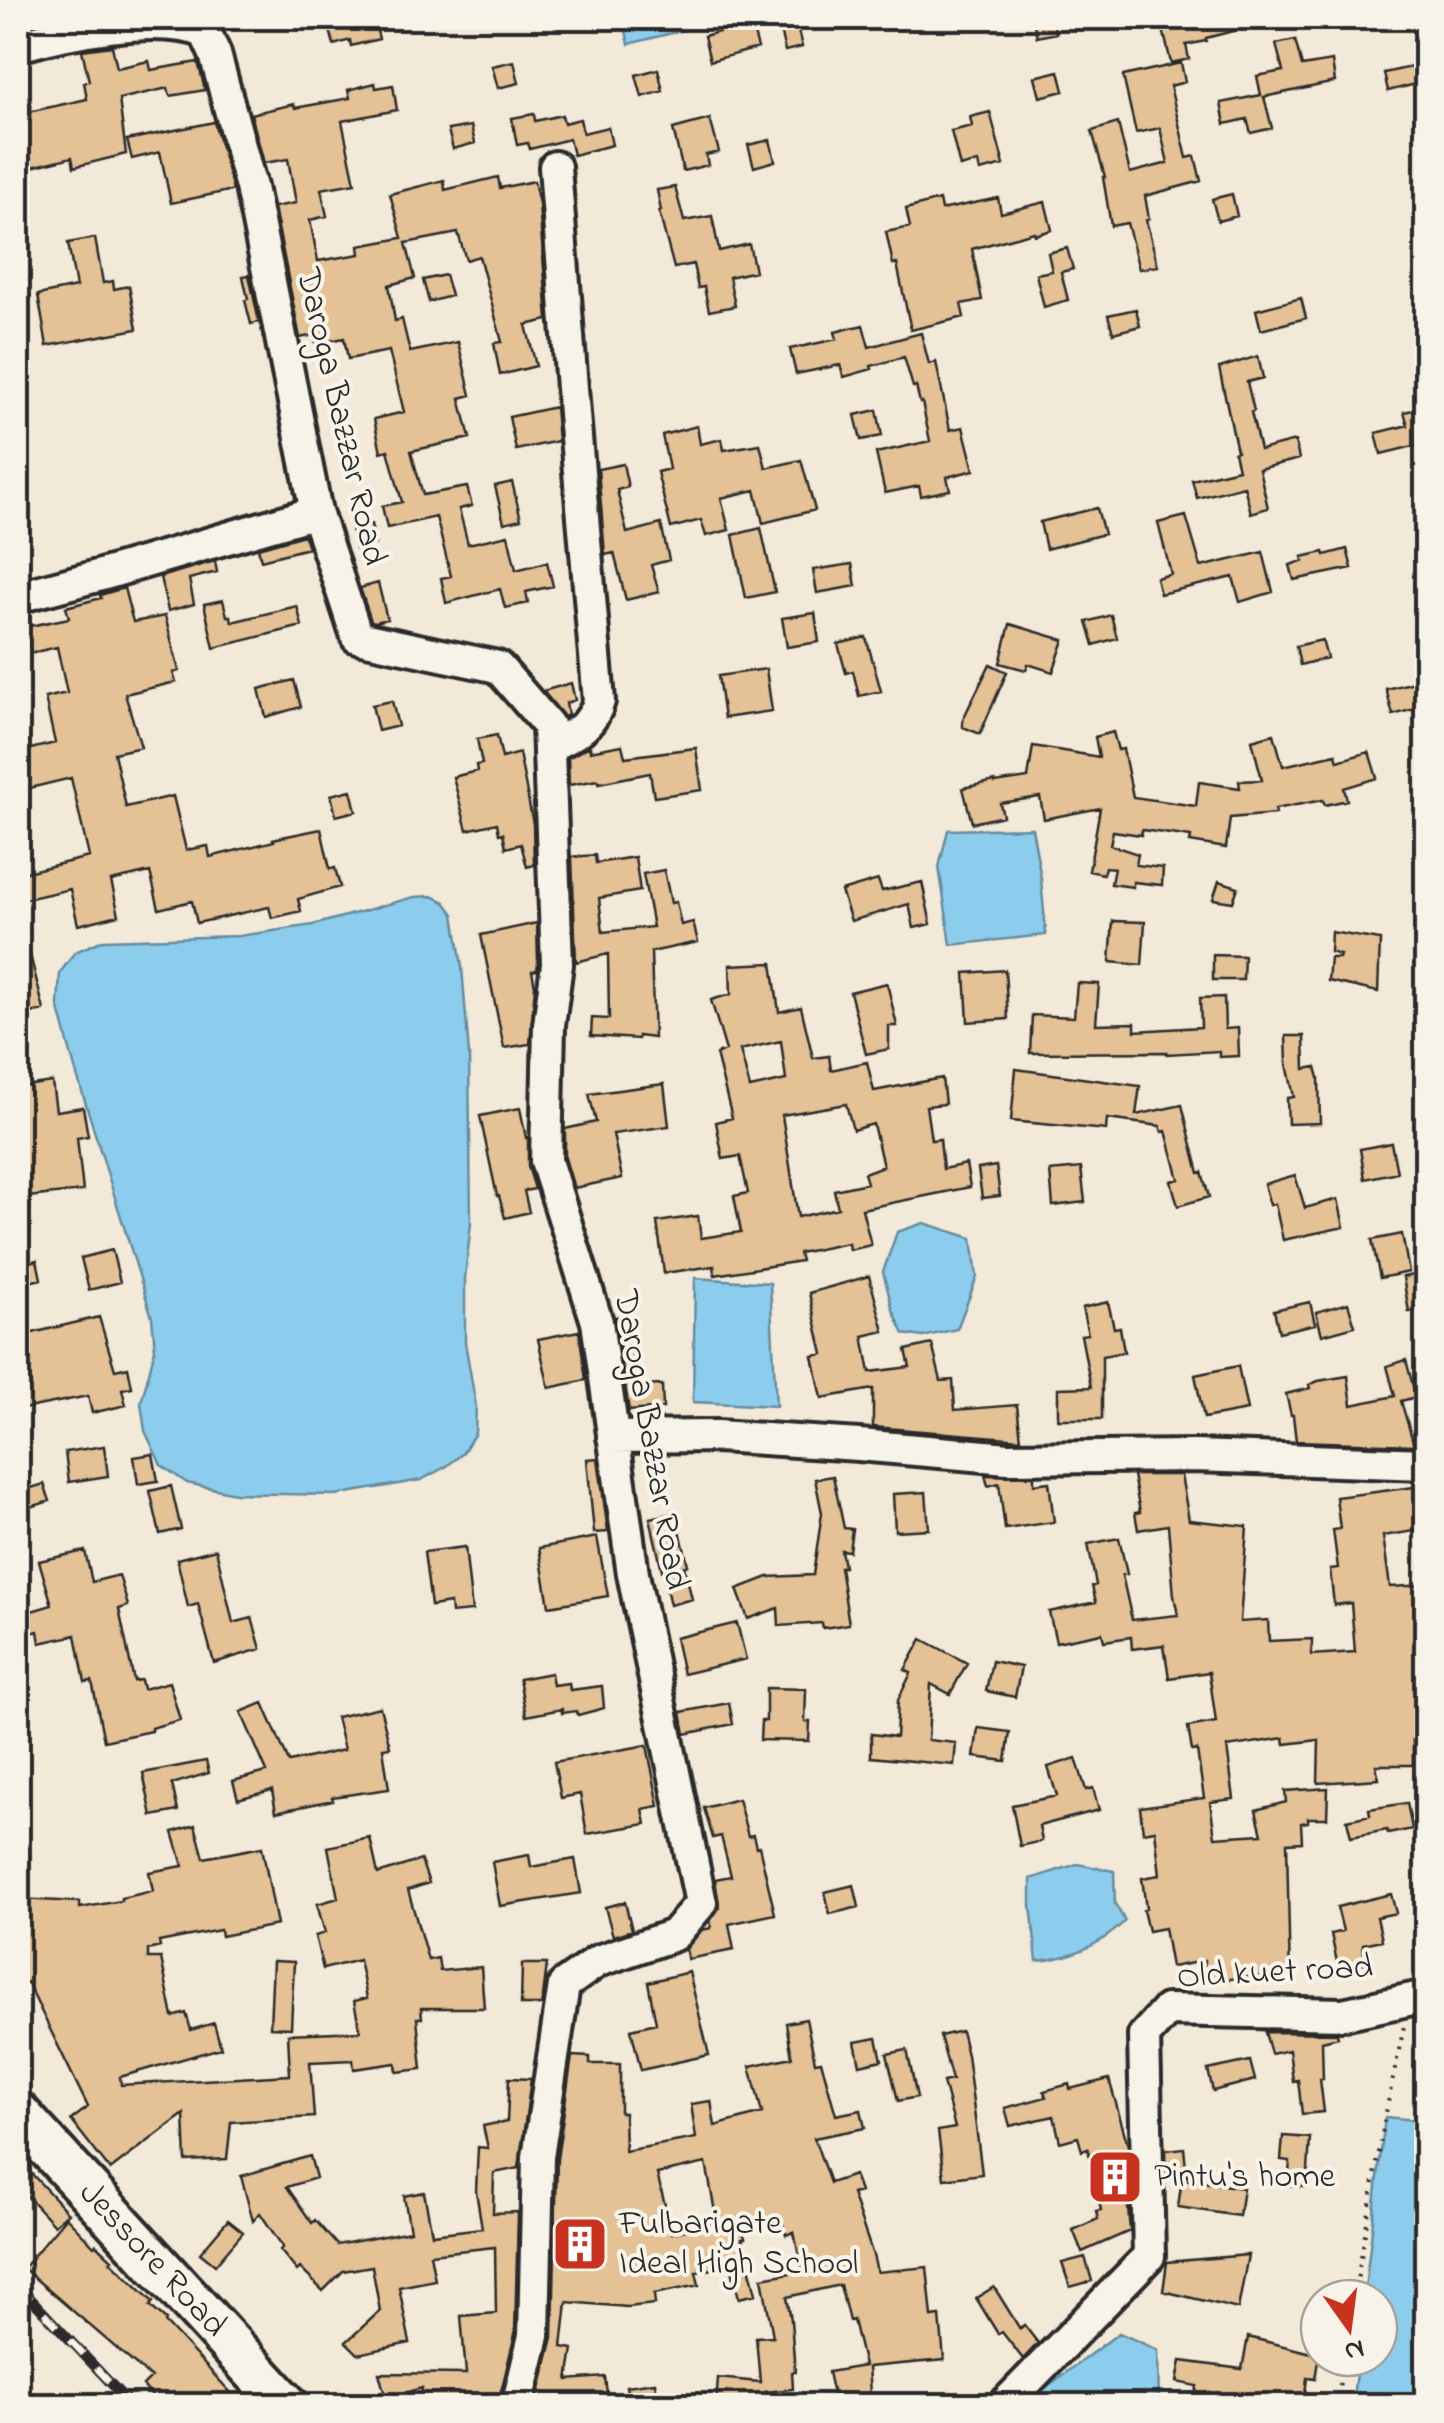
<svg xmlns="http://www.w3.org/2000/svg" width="1444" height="2423" viewBox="0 0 1444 2423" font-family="'Indie Flower',sans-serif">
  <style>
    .water { fill: #8ccded; stroke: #658c9f; stroke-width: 2.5 }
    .building { fill: #e4c296; stroke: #2b2b2b; stroke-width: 2.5; fill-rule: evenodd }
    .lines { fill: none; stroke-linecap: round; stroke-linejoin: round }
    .minor-casing { stroke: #2b2b2b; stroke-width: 38 }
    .highway-casing { stroke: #2b2b2b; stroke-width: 50 }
    .path { stroke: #2b2b2b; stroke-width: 4; stroke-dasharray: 2.5 8; stroke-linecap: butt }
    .minor { stroke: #f7f3e8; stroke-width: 30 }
    .highway { stroke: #f7f3e8; stroke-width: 42 }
    .rail-casing { stroke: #2b2b2b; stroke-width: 10 }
    .rail { stroke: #f7f3e8; stroke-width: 6; stroke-dasharray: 19; stroke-linecap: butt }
    .labels { text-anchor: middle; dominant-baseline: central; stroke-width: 8; stroke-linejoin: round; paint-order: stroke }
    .street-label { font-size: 35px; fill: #2b2b2b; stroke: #f7f3e8 }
    .poi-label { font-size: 35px; fill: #2b2b2b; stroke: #f7f3e8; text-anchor: start }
  </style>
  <rect width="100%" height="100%" fill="#f3e9d8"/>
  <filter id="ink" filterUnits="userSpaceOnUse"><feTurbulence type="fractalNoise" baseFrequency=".01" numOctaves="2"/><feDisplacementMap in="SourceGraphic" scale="20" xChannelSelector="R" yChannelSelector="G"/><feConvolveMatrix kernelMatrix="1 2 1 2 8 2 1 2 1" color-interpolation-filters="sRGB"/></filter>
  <g filter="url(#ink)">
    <!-- water -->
    <path class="water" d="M 623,18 L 701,18 L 703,25 L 629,44 Z
      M 1032,828 L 1041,878 L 1046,935 L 951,945 L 939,867 L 948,830 Z
      M 432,896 L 445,902 L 454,914 L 462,967 L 469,1055 L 471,1223 L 465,1278 L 465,1342 L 476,1406 L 475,1433 L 462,1454 L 447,1466 L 421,1480 L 336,1495 L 235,1493 L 187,1483 L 161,1465 L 145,1431 L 141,1403 L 155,1349 L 152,1317 L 75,1069 L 58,1005 L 60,973 L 75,952 L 103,940 L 239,936 L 313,925 L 414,897 Z
      M 924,1223 L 972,1238 L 977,1277 L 957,1329 L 923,1337 L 904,1334 L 893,1310 L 883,1272 L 897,1232 Z
      M 695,1278 L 770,1283 L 776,1406 L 693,1402 Z
      M 1077,1864 L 1114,1871 L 1115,1904 L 1125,1921 C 1103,1944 1069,1959 1037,1961 L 1031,1905 L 1031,1879 Z
      M 1385,2117 L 1426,2121 L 1426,2405 L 1352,2405 L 1358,2358 L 1379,2358 L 1379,2298 L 1364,2298 Z
      M 1119,2333 L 1158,2350 L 1159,2405 L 1027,2406 L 1029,2400 Z"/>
    <!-- building -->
    <path class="building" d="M 342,18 L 374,18 L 379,39 L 351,46 L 350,40 L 334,45 L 329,26 L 343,22 Z
      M 1044,18 L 1052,18 L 1056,33 L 1037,37 L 1033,20 Z
      M 1211,18 L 1259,18 L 1260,24 L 1206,38 L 1206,41 L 1186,45 L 1189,59 L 1171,63 L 1163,29 Z
      M 796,22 L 802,47 L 785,51 L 779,26 Z
      M 751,23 L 758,48 L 710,61 L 704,36 Z
      M 1295,40 L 1302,66 L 1332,61 L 1335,82 L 1264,97 L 1272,128 L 1251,133 L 1247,119 L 1225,124 L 1221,103 L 1261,95 L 1257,76 L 1283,71 L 1276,44 Z
      M 112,46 L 117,68 L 149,61 L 151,70 L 198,62 L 205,90 L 170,96 L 168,88 L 119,99 L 126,154 L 74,167 L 72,157 L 32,167 L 19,114 L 87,99 L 84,82 L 89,81 L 82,50 Z
      M 514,61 L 519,83 L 498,88 L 492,66 Z
      M 1181,63 L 1185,82 L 1170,86 L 1187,158 L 1195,156 L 1201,181 L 1145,196 L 1149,219 L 1146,220 L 1158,266 L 1139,269 L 1127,223 L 1111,226 L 1103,177 L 1105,177 L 1092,131 L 1118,123 L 1130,173 L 1168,163 L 1160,128 L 1136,133 L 1123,76 Z
      M 1420,65 L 1424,82 L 1388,91 L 1384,73 Z
      M 658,69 L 663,91 L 642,97 L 636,75 Z
      M 1059,71 L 1064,91 L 1040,97 L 1035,77 Z
      M 375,83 L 376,88 L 393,85 L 397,110 L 342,121 L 355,183 L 321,189 L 327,216 L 310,220 L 318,261 L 360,254 L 359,246 L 402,238 L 390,194 L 444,180 L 445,190 L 498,177 L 500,188 L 534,181 L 539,204 L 548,320 L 526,325 L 536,366 L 500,375 L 494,343 L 502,342 L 479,256 L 466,260 L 458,233 L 406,243 L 415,278 L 389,285 L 395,321 L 402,319 L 410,352 L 458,342 L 471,395 L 460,398 L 470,438 L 411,451 L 423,495 L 467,487 L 472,506 L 459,509 L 468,544 L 508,535 L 516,570 L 547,562 L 553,586 L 526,592 L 528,603 L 505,608 L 500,589 L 446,603 L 441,578 L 451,576 L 436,517 L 387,528 L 382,506 L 402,502 L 388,450 L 381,452 L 374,419 L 404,412 L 389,351 L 348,359 L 344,338 L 316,344 L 314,335 L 300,338 L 274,207 L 296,203 L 288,159 L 264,163 L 251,114 L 294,104 L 295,108 L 350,98 L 348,90 Z
      M 990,112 L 1004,165 L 980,171 L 978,162 L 960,167 L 951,131 L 972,126 L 970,117 Z
      M 534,114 L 535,121 L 562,115 L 564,123 L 580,119 L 583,133 L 608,127 L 612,145 L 573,155 L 569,139 L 530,149 L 528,143 L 517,145 L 512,118 Z
      M 710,119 L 719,152 L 706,155 L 708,165 L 683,171 L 673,129 Z
      M 214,122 L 233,190 L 171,203 L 160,152 L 132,159 L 127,140 Z
      M 471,126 L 475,143 L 453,149 L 448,130 Z
      M 770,140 L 775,161 L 754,167 L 748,145 Z
      M 675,187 L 684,221 L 712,216 L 719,251 L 749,244 L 755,271 L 729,277 L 735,306 L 709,311 L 704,287 L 698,288 L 693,264 L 674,268 L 659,212 L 661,211 L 657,190 Z
      M 1232,194 L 1237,216 L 1218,221 L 1212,199 Z
      M 998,198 L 1001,213 L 1045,202 L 1052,230 L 1035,235 L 1034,232 L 972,249 L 982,300 L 961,304 L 964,317 L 911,330 L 897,264 L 893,264 L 886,232 L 910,227 L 906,209 L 939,200 L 941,210 Z
      M 95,238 L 103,283 L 113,281 L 114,289 L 129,286 L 137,329 L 47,346 L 38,295 L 76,287 L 68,243 Z
      M 1067,248 L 1073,269 L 1061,272 L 1068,300 L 1044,307 L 1036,274 L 1052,271 L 1048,253 Z
      M 249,275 L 259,322 L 251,324 L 245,300 L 248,299 L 243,276 Z
      M 445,275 L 451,296 L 429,302 L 423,280 Z
      M 1301,298 L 1306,318 L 1261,330 L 1256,310 Z
      M 1136,309 L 1140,326 L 1113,333 L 1108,315 Z
      M 863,325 L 869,347 L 921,333 L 929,364 L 936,362 L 950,430 L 963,427 L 974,470 L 947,477 L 950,490 L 921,496 L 919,486 L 885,493 L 876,453 L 930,441 L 922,402 L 920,403 L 916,386 L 913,387 L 904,357 L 871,366 L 872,369 L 844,377 L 840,365 L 796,374 L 790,349 L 837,339 L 835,332 Z
      M 1258,356 L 1263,378 L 1247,382 L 1254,411 L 1251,412 L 1260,450 L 1295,441 L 1299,459 L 1259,469 L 1268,508 L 1251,513 L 1244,486 L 1197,498 L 1192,480 L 1238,469 L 1234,452 L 1237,451 L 1219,368 Z
      M 555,407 L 558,441 L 516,450 L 509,417 Z
      M 1426,407 L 1426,443 L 1381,454 L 1376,433 L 1408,425 L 1404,412 Z
      M 877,410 L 882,436 L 861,440 L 855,415 Z
      M 697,426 L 700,444 L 722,439 L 724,450 L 760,444 L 766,468 L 801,460 L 815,510 L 763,523 L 755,490 L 721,498 L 729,530 L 706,536 L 701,520 L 671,528 L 657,472 L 669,469 L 662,435 Z
      M 623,464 L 628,487 L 617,490 L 627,533 L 661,524 L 669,560 L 651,565 L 659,592 L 626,600 L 614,553 L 605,555 L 598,469 Z
      M 512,482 L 521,519 L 504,523 L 495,486 Z
      M 1097,508 L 1104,534 L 1046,549 L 1040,522 Z
      M 1186,516 L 1201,567 L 1263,552 L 1273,592 L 1240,602 L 1233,577 L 1160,594 L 1156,578 L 1171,574 L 1158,523 Z
      M 371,524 L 375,544 L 356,549 L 351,528 Z
      M 761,528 L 775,592 L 746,598 L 733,535 Z
      M 304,535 L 308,548 L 261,560 L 258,548 Z
      M 1347,549 L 1352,568 L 1294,580 L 1290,565 L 1303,561 L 1302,557 L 1324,552 L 1325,555 Z
      M 215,561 L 217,572 L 189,579 L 194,604 L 168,611 L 160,577 Z
      M 852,564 L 856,586 L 817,593 L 813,570 Z
      M 378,583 L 387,619 L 376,622 L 371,621 L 360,588 Z
      M 124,588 L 133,622 L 165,616 L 179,671 L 173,673 L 176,682 L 125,694 L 141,747 L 114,753 L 126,807 L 173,796 L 186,850 L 208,846 L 210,857 L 274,841 L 273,839 L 321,829 L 330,869 L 335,868 L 340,887 L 298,899 L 301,911 L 272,918 L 269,907 L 197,923 L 192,901 L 159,909 L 150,872 L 111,881 L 119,915 L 78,925 L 70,889 L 18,901 L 18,874 L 89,857 L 71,778 L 18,791 L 18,752 L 55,743 L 45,698 L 67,693 L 57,647 L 31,653 L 25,627 L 69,618 L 66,607 L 101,598 L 100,595 Z
      M 223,600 L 227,616 L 231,616 L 232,622 L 297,606 L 302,626 L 214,648 L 204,604 Z
      M 815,613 L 819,642 L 787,647 L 782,618 Z
      M 1111,615 L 1117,638 L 1094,645 L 1087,622 Z
      M 1010,624 L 1064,640 L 1053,672 L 1028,664 L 1026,670 L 1000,663 Z
      M 866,637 L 881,691 L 859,696 L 853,671 L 846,673 L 838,644 Z
      M 1322,640 L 1327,658 L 1300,665 L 1296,646 Z
      M 990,664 L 1007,672 L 980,734 L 963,727 L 963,719 Z
      M 766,669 L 772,711 L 724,718 L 718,676 Z
      M 294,680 L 301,707 L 266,717 L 259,689 Z
      M 1419,681 L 1425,706 L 1393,715 L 1386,689 Z
      M 571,683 L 575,700 L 566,703 L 568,715 L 564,717 L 543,691 Z
      M 392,701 L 398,726 L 378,731 L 372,705 Z
      M 1113,732 L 1118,750 L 1123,749 L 1133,797 L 1196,806 L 1199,782 L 1240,788 L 1239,781 L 1262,780 L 1252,740 L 1274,734 L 1283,766 L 1336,754 L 1338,761 L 1369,752 L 1377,778 L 1344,788 L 1347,800 L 1325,805 L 1323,800 L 1275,809 L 1276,814 L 1230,818 L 1226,848 L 1190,842 L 1191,837 L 1142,830 L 1141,835 L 1113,831 L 1110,845 L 1138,854 L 1136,865 L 1163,868 L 1162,885 L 1133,882 L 1133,887 L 1111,884 L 1114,868 L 1105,867 L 1103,874 L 1089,871 L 1100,808 L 1044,819 L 1040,797 L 1000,803 L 1003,816 L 972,823 L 963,788 L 995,781 L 995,783 L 1028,778 L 1033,746 L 1099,757 L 1095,737 Z
      M 497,735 L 502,758 L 519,753 L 533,824 L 534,865 L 527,867 L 521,844 L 506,848 L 503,833 L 499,834 L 497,823 L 467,830 L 453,777 L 477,771 L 476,765 L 482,764 L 477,739 Z
      M 622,745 L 625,757 L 696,748 L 702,790 L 654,797 L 650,773 L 599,783 L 598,780 L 569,785 L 568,758 L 586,748 L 590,747 L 590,751 Z
      M 351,790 L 356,811 L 336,816 L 331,795 Z
      M 595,855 L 596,863 L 635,857 L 640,891 L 599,898 L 603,932 L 653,927 L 643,874 L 664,870 L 671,903 L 676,902 L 681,925 L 693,922 L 698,942 L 651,952 L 654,1038 L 638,1036 L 638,1039 L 591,1036 L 592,1018 L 609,1019 L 608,954 L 576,962 L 572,857 Z
      M 878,880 L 882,891 L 922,882 L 931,924 L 914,928 L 909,904 L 851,921 L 841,891 Z
      M 1219,881 L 1238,887 L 1233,902 L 1213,899 Z
      M 1113,921 L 1145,922 L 1142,965 L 1110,962 Z
      M 537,923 L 538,963 L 537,970 L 532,971 L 535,986 L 530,1044 L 504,1048 L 481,935 Z
      M 24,931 L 44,1010 L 18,1016 L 18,932 Z
      M 1331,932 L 1380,940 L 1378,992 L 1328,981 L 1330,958 L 1339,958 L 1340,955 L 1330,952 Z
      M 1213,955 L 1244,956 L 1243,980 L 1213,980 Z
      M 772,963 L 779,1012 L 801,1007 L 813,1058 L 829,1056 L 831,1070 L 867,1062 L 874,1091 L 942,1078 L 945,1104 L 926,1106 L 931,1140 L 940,1139 L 943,1169 L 966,1164 L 970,1187 L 862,1209 L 871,1245 L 849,1250 L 848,1243 L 799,1253 L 801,1261 L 715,1275 L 714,1266 L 664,1273 L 657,1222 L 698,1216 L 701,1238 L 741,1232 L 734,1196 L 748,1193 L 740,1156 L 723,1159 L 716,1122 L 732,1118 L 716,1054 L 726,1051 L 711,1000 L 731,994 L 730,965 ZM 781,1041 L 786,1080 L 750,1088 L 740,1050 ZM 846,1104 L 853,1130 L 873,1124 L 883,1166 L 864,1173 L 867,1183 L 834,1190 L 838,1208 L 798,1217 L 782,1115 Z
      M 1005,970 L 1008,1019 L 968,1022 L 965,973 Z
      M 887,983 L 897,1026 L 889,1026 L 889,1049 L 866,1054 L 850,992 Z
      M 1077,983 L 1099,984 L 1096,1024 L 1135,1023 L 1135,1031 L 1201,1027 L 1200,998 L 1224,997 L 1225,1029 L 1238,1028 L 1239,1056 L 1219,1057 L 1219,1051 L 1167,1054 L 1167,1052 L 1030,1053 L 1032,1015 L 1074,1017 Z
      M 1286,1036 L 1304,1036 L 1305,1069 L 1316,1067 L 1319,1078 L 1320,1123 L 1288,1124 L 1287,1098 L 1294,1097 L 1287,1064 Z
      M 1016,1069 L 1140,1086 L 1136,1115 L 1182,1105 L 1199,1173 L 1202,1172 L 1209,1197 L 1178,1206 L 1171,1181 L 1179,1179 L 1166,1131 L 1162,1132 L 1160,1126 L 1107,1119 L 1106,1130 L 1011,1121 Z
      M 52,1082 L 56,1111 L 83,1107 L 88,1136 L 77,1138 L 83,1191 L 18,1198 L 18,1087 Z
      M 664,1084 L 669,1126 L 613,1134 L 622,1178 L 574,1188 L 565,1158 L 565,1129 L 596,1122 L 589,1094 Z
      M 520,1108 L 526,1138 L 528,1137 L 528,1166 L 535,1189 L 524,1191 L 529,1212 L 505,1218 L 499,1196 L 497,1196 L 480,1116 Z
      M 1391,1143 L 1397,1172 L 1365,1179 L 1360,1149 Z
      M 996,1166 L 1000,1196 L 982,1198 L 978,1169 Z
      M 1081,1168 L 1085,1202 L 1053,1206 L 1050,1171 Z
      M 1295,1175 L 1305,1208 L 1338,1199 L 1344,1227 L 1283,1240 L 1275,1204 L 1270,1205 L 1264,1184 Z
      M 1402,1234 L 1409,1272 L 1380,1278 L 1372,1240 Z
      M 112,1250 L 120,1282 L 89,1290 L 81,1258 Z
      M 37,1260 L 41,1279 L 18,1285 L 18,1265 Z
      M 1426,1273 L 1426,1309 L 1409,1312 L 1403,1277 Z
      M 869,1276 L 884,1331 L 863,1336 L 870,1372 L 910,1367 L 906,1350 L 932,1344 L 941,1381 L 953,1380 L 955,1410 L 1017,1405 L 1021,1439 L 873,1427 L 873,1389 L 822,1398 L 813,1356 L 823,1354 L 809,1293 Z
      M 1108,1302 L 1114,1328 L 1120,1327 L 1124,1352 L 1102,1356 L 1102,1419 L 1058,1419 L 1058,1388 L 1091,1387 L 1081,1335 L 1088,1334 L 1082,1308 Z
      M 1310,1302 L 1315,1324 L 1279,1332 L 1274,1310 Z
      M 1348,1303 L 1355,1326 L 1322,1335 L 1316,1312 Z
      M 631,1316 L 637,1386 L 662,1385 L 663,1408 L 629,1411 L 615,1317 Z
      M 99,1317 L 115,1370 L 128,1367 L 132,1387 L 122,1389 L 126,1405 L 92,1413 L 88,1396 L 18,1410 L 18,1391 L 31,1387 L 20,1336 Z
      M 579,1331 L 586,1380 L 549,1388 L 538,1339 Z
      M 1406,1360 L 1416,1397 L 1401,1401 L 1414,1445 L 1296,1441 L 1293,1415 L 1291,1415 L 1286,1394 L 1310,1388 L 1309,1385 L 1318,1381 L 1348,1376 L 1352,1405 L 1395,1396 L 1387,1366 Z
      M 1238,1366 L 1247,1410 L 1204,1418 L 1195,1375 Z
      M 104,1446 L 108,1476 L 69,1482 L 65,1452 Z
      M 153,1454 L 158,1481 L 138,1484 L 134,1457 Z
      M 598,1458 L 608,1532 L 594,1533 L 587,1459 Z
      M 985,1475 L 1034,1476 L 1034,1484 L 1049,1482 L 1054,1522 L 1005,1529 L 999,1483 L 988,1486 Z
      M 1133,1475 L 1181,1475 L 1189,1520 L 1247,1526 L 1240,1622 L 1268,1620 L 1269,1641 L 1312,1639 L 1312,1655 L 1355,1652 L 1351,1603 L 1334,1605 L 1330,1569 L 1338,1568 L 1333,1530 L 1340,1529 L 1336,1497 L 1415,1487 L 1421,1530 L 1383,1536 L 1390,1587 L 1426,1585 L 1426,1637 L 1425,1637 L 1426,1734 L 1413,1735 L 1413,1765 L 1376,1765 L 1379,1779 L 1318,1783 L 1319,1740 L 1285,1744 L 1284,1738 L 1227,1747 L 1234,1799 L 1210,1802 L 1215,1837 L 1262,1834 L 1256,1810 L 1286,1802 L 1285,1791 L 1328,1788 L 1327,1818 L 1308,1818 L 1308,1822 L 1301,1823 L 1302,1842 L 1287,1843 L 1290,1982 L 1268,1982 L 1268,1976 L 1205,1981 L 1204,1961 L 1171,1967 L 1164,1928 L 1148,1931 L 1143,1910 L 1146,1909 L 1142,1878 L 1160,1875 L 1155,1830 L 1143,1832 L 1140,1807 L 1204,1798 L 1197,1750 L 1192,1751 L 1188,1727 L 1216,1722 L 1209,1672 L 1169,1678 L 1164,1645 L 1132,1649 L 1131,1637 L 1104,1641 L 1102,1633 L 1056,1642 L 1049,1612 L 1096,1602 L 1092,1586 L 1096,1585 L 1088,1544 L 1119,1538 L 1127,1574 L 1122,1575 L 1132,1620 L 1178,1615 L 1174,1596 L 1168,1525 L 1138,1530 L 1135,1513 L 1140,1512 Z
      M 833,1476 L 844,1528 L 852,1529 L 849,1551 L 841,1550 L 844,1567 L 840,1567 L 849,1624 L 823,1628 L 822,1623 L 779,1626 L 778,1608 L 748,1619 L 737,1589 L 768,1577 L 813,1575 L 822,1513 L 815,1479 Z
      M 44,1484 L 50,1501 L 18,1511 L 18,1492 Z
      M 171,1486 L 181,1529 L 160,1534 L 150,1491 Z
      M 926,1492 L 929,1529 L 895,1531 L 893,1494 Z
      M 676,1513 L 688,1565 L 684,1566 L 692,1599 L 670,1605 L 650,1518 Z
      M 597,1537 L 608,1596 L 549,1606 L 539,1548 Z
      M 465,1547 L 472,1611 L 451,1613 L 450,1603 L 431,1606 L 424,1552 Z
      M 216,1549 L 233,1623 L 252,1618 L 261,1649 L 214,1663 L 198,1604 L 188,1607 L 177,1559 Z
      M 85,1551 L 92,1582 L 119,1575 L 128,1606 L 119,1609 L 134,1681 L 141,1680 L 143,1689 L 169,1682 L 180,1720 L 151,1728 L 151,1731 L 104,1741 L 92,1681 L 85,1682 L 76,1635 L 40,1643 L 38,1631 L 18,1637 L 18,1615 L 52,1605 L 39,1561 Z
      M 737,1623 L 746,1659 L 683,1674 L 675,1638 Z
      M 922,1639 L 967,1663 L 950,1694 L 931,1684 L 928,1740 L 956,1743 L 954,1765 L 871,1757 L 871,1734 L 896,1737 L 898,1700 L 911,1673 L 905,1670 Z
      M 992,1661 L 1021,1667 L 1015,1697 L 986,1691 Z
      M 551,1673 L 553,1685 L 569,1683 L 570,1690 L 602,1686 L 604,1708 L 578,1715 L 576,1711 L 562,1713 L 562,1709 L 526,1716 L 519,1679 Z
      M 766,1688 L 806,1689 L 805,1722 L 810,1722 L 809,1741 L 760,1740 L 761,1721 L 766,1721 Z
      M 263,1703 L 289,1762 L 344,1750 L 336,1717 L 380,1707 L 390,1747 L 383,1748 L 389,1789 L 332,1797 L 333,1800 L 276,1812 L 272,1790 L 238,1799 L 233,1781 L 267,1772 L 241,1712 Z
      M 729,1703 L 733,1724 L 685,1734 L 681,1712 Z
      M 978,1728 L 1010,1732 L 1006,1761 L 974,1757 Z
      M 647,1745 L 659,1806 L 643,1809 L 646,1824 L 587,1834 L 580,1794 L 561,1798 L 554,1762 Z
      M 1076,1758 L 1086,1790 L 1093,1788 L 1099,1810 L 1039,1826 L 1042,1841 L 1020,1846 L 1012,1805 L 1057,1796 L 1048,1767 Z
      M 206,1761 L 209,1773 L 172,1784 L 178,1811 L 152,1816 L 143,1773 Z
      M 738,1799 L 748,1836 L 753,1835 L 756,1847 L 759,1846 L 775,1914 L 729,1924 L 734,1950 L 688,1959 L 686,1949 L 702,1930 L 711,1928 L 710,1921 L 719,1908 L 715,1879 L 731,1876 L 721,1836 L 713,1838 L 704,1808 Z
      M 1407,1803 L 1412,1829 L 1388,1834 L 1387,1830 L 1351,1837 L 1347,1820 L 1370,1815 L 1369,1809 Z
      M 195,1825 L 204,1858 L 262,1847 L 277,1925 L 221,1936 L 220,1930 L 159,1942 L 160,1947 L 148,1950 L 148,1958 L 161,1958 L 173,2017 L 186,2013 L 191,2030 L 214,2023 L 221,2048 L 120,2077 L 121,2085 L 290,2075 L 288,2034 L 360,2031 L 354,2001 L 367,1998 L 359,1960 L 323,1969 L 315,1936 L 325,1933 L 317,1904 L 338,1898 L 328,1847 L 370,1838 L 378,1874 L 421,1860 L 429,1883 L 408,1890 L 428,1960 L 438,1958 L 440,1971 L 481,1967 L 484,2008 L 421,2008 L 422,2018 L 417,2018 L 422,2069 L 397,2072 L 396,2063 L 354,2069 L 353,2060 L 310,2062 L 314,2117 L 231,2122 L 227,2159 L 186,2161 L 184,2114 L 110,2170 L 71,2120 L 88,2107 L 27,1982 L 24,1983 L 18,1961 L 18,1899 L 80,1902 L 80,1908 L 121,1901 L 121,1898 L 153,1891 L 149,1872 L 183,1866 L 173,1832 Z
      M 529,1855 L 531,1867 L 575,1859 L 581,1893 L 500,1906 L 492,1862 Z
      M 854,1885 L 859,1907 L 830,1914 L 825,1892 Z
      M 1391,1894 L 1396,1913 L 1377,1917 L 1382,1940 L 1363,1944 L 1365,1963 L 1338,1967 L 1331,1934 L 1343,1931 L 1337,1907 Z
      M 625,1902 L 632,1930 L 613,1936 L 605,1907 Z
      M 273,1961 L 294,1962 L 291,2028 L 270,2027 Z
      M 522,1964 L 547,1964 L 542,2005 L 521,2005 Z
      M 689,1972 L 709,2055 L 641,2070 L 631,2029 L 656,2023 L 648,1982 Z
      M 806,2019 L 815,2062 L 821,2061 L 836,2115 L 861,2110 L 865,2128 L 814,2138 L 830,2183 L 854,2175 L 860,2192 L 852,2194 L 873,2255 L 877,2272 L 927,2267 L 932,2317 L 940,2316 L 944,2360 L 868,2367 L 871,2406 L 847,2406 L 846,2393 L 833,2395 L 828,2372 L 864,2366 L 853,2320 L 849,2321 L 840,2285 L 787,2297 L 791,2320 L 795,2372 L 792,2372 L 793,2389 L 766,2392 L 765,2406 L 716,2406 L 718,2378 L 760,2382 L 756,2337 L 773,2336 L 762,2278 L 802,2271 L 794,2232 L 786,2235 L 781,2218 L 742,2228 L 745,2238 L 742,2239 L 756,2294 L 739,2298 L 731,2266 L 696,2272 L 699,2285 L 654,2294 L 655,2304 L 627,2307 L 567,2302 L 562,2347 L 573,2349 L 568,2380 L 605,2377 L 608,2402 L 572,2406 L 536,2406 L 553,2337 L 557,2159 L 572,2056 L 590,2057 L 590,2064 L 620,2064 L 620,2113 L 624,2113 L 625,2151 L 696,2138 L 691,2104 L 711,2101 L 715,2126 L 762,2113 L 750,2066 L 792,2057 L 786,2023 ZM 706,2163 L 717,2223 L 672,2233 L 657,2174 Z
      M 961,2031 L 967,2055 L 982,2174 L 944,2179 L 938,2131 L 955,2128 L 943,2082 L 952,2080 L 940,2036 Z
      M 1265,2032 L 1337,2033 L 1338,2037 L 1322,2041 L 1323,2079 L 1320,2079 L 1324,2112 L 1302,2114 L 1298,2080 L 1293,2081 L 1289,2050 L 1271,2054 Z
      M 877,2038 L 882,2060 L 860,2065 L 855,2042 Z
      M 907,2050 L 917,2097 L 898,2101 L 887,2054 Z
      M 1250,2061 L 1255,2080 L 1213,2091 L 1208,2070 Z
      M 509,2078 L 531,2079 L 519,2168 L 494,2173 L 493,2213 L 518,2212 L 515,2334 L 499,2400 L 422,2400 L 422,2388 L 386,2399 L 379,2373 L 466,2374 L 461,2316 L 496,2313 L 495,2247 L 430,2254 L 435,2280 L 399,2287 L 410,2343 L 358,2354 L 346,2342 L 380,2311 L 372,2266 L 343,2271 L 323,2291 L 300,2268 L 297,2271 L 280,2250 L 283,2247 L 260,2213 L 253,2221 L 241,2176 L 310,2156 L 316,2178 L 287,2187 L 312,2223 L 315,2220 L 337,2245 L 410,2231 L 404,2196 L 424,2192 L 432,2234 L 482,2228 L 476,2191 L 478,2147 L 488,2148 L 483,2126 L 507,2121 Z
      M 1109,2079 L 1128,2146 L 1129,2196 L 1127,2196 L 1130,2231 L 1082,2252 L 1073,2230 L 1098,2219 L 1096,2211 L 1101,2210 L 1088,2149 L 1082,2151 L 1078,2137 L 1060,2142 L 1054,2116 L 1010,2126 L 1005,2108 L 1046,2097 L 1044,2091 L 1069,2084 L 1070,2089 Z
      M 1283,2136 L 1310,2138 L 1307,2187 L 1288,2186 L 1290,2161 L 1281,2160 Z
      M 1184,2148 L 1187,2177 L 1166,2180 L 1165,2150 Z
      M 30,2172 L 68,2213 L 54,2225 L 18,2186 L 18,2183 Z
      M 1182,2179 L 1243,2188 L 1239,2216 L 1178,2207 Z
      M 66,2217 L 94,2246 L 96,2244 L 112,2259 L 110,2261 L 153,2302 L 150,2306 L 166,2320 L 165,2322 L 233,2395 L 222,2406 L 161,2406 L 143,2386 L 151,2378 L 23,2268 Z
      M 228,2220 L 243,2232 L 215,2265 L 200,2253 Z
      M 1248,2255 L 1238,2309 L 1163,2291 L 1167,2262 Z
      M 1085,2257 L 1092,2281 L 1070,2287 L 1062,2263 Z
      M 994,2287 L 1020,2329 L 1024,2325 L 1038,2343 L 1023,2359 L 1002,2332 L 998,2334 L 976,2298 Z
      M 1248,2337 L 1319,2355 L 1315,2379 L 1307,2378 L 1304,2402 L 1239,2395 L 1237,2406 L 1194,2406 L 1197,2386 L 1177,2382 L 1181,2361 L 1242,2369 Z
      M 655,2382 L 658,2399 L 629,2403 L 626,2386 Z"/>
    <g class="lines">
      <!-- minor casing -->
      <g class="minor-casing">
        <path id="minor" d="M 18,46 C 67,32 157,13 205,32 L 215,54 L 251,187 L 316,512 L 357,637 L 498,667 L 548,725 L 557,964 L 549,1025 L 546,1161 L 597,1322 L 633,1574 L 701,1903 L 674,1935 L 598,1961 L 564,1985 L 538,2157 L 534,2336 L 517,2406
          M 18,597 L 101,575 L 316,512
          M 549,747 C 573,734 592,728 599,701 L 574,414 L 555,167
          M 613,1437 L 717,1436 L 859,1445 L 1008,1458 L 1194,1456 L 1426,1464
          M 1003,2406 L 1149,2256 L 1144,2036 L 1167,2010 L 1343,2014 L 1426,1996"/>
      </g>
      <!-- highway casing -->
      <g class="highway-casing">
        <path id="highway" d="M 18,2114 L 287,2406"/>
      </g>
      <!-- path -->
      <path class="path" d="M 1354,2298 L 1385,2117 L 1404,2026
        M 1336,2406 L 1344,2358"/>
      <!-- minor -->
      <use href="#minor" class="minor"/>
      <!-- highway -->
      <use href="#highway" class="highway"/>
      <!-- rail casing -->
      <g class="rail-casing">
        <path id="rail" d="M 18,2285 L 132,2406"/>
      </g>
      <!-- rail -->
      <use href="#rail" class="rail"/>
    </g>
  </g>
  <!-- icons -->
  <defs>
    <g id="building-square" transform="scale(2.875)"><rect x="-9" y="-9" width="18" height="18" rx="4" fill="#c8321e" stroke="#f7f3e8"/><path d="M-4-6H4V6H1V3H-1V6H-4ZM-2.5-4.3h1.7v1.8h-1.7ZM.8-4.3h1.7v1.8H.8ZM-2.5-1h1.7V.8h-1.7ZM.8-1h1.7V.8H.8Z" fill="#fff"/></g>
  </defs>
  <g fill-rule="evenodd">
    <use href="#building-square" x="1115" y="2177"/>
    <use href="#building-square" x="580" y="2244"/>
  </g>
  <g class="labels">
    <!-- street labels -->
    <g class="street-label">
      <text transform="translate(340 417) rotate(77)">Daroga Bazzar Road</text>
      <text transform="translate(650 1440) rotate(80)">Daroga Bazzar Road</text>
      <text transform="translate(1275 1973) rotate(-3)">Old kuet road</text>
      <text transform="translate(152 2260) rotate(47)">Jessore Road</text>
    </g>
    <!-- poi labels -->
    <g class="poi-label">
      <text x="1154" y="2177">Pintu's home</text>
      <text x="619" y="2224">Fulbarigate<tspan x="619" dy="40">Ideal High School</tspan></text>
    </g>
  </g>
  <!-- margin -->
  <rect width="1444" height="2423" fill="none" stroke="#f7f3e8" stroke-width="60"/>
  <rect x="30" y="30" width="1384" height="2363" fill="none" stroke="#2b2b2b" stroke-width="4" filter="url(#ink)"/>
  <!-- north arrow -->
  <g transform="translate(1349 2328) rotate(166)"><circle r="48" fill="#f7f3e8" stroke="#a5a39c" stroke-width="2.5"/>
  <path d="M0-8L18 38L0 25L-18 38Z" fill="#c8321e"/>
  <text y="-15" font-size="28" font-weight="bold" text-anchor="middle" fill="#2b2b2b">N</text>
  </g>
</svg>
